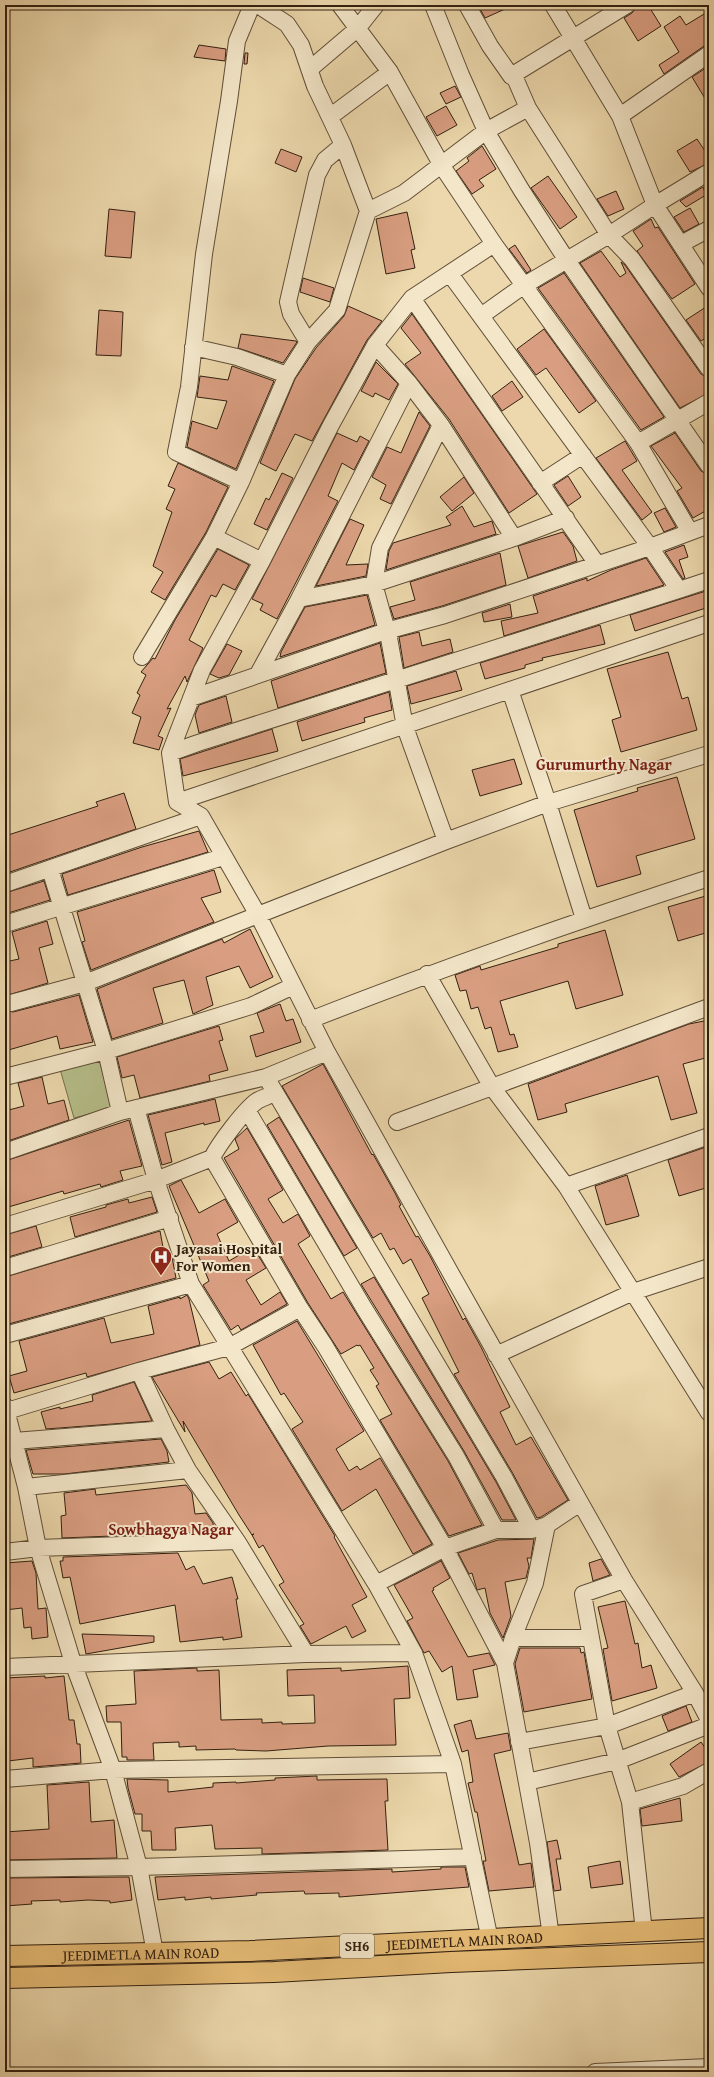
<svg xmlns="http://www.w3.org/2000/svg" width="714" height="2077" viewBox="0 0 714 2077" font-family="'Gentium Book Plus',serif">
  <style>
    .green { fill: #b6bf8a; stroke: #74704d }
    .building { fill: #d99e81; stroke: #322010 }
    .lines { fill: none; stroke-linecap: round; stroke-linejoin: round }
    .minor-casing { stroke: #604e37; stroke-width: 18 }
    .major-casing { stroke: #322010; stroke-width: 22 }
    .minor { stroke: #f3e6c9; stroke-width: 16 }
    .major { stroke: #e6bc76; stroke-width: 20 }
    .labels { text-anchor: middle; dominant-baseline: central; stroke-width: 4; stroke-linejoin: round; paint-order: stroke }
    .shield { fill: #f3e6c9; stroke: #6c5b48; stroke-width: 1 }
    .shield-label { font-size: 14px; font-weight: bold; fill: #322010 }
    .poi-label { font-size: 15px; font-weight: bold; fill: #322010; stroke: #f3e6c9; text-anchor: start }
    .street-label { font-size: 15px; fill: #322010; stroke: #f3e6c9 }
    .neighbourhood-label { font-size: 16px; font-weight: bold; fill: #7a1f14; stroke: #f3e6c9 }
  </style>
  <rect width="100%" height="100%" fill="#ecd8ac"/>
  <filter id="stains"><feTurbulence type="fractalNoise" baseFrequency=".005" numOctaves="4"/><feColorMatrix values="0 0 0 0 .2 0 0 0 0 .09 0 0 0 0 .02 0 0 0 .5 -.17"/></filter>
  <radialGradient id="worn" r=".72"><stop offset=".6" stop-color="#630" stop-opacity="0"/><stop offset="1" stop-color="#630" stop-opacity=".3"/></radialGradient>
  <!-- green -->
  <path class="green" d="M 99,1059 L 112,1108 L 74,1118 L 60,1069 Z"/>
  <!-- building -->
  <path class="building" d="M 478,5 L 514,5 L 485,18 Z
    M 638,5 L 648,5 L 661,26 L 638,41 L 624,18 L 632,13 Z
    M 709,11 L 709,45 L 704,46 L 664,74 L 659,65 L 679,52 L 664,27 L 680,16 L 686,25 Z
    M 199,45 L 226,49 L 225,61 L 194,57 Z
    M 245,53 L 248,53 L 247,64 L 244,64 Z
    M 709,66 L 709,105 L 692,77 Z
    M 455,86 L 461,97 L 446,104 L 440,93 Z
    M 446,106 L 457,125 L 437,136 L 426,117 Z
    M 697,139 L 709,157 L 709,163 L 690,172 L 677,151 Z
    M 482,146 L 496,169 L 479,180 L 484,186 L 472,194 L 456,171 L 469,161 L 467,158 Z
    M 281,149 L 302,157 L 296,172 L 275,163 Z
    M 548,176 L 577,217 L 560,229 L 531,188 Z
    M 703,187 L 706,195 L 686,207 L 680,201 Z
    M 616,191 L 624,209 L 608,216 L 597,199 Z
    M 690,208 L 699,224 L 684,232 L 674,217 Z
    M 109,209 L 135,212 L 131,258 L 105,256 Z
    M 407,212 L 415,249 L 411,250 L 415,268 L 386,274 L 376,219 Z
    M 651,219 L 655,228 L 658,227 L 695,284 L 672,299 L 637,251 L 643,246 L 633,231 Z
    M 515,245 L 531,270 L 527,273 L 509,249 Z
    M 601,251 L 620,277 L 626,273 L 621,262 L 625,265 L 701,374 L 709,378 L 709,393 L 680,408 L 580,263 Z
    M 564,273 L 664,417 L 641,430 L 538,288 Z
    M 303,278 L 334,288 L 330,302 L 300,292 Z
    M 709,305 L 709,336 L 701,341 L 686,320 Z
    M 348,306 L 382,321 L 367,340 L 312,441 L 295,434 L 276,471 L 260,463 L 295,379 L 316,348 L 344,316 Z
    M 99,310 L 123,312 L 121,356 L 96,355 Z
    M 412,314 L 537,494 L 509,513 L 449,419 L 405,364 L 421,353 L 401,328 Z
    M 544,329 L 596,401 L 579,413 L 546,368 L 536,375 L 517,349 Z
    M 241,334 L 296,341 L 297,342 L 283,363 L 238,348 Z
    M 376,362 L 398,384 L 389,400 L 375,393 L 373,397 L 361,391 Z
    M 232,366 L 274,381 L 236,469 L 187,447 L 192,421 L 217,429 L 227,401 L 197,397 L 200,376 L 228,380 Z
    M 512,381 L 523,397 L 502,411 L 492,396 Z
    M 419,412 L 430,426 L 391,504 L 380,499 L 386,485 L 372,477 L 387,447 L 401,453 Z
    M 337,433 L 357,442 L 360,436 L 369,441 L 354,470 L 342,463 L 328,496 L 338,501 L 277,619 L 260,610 L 263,604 L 252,599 Z
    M 675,433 L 701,471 L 709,475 L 709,509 L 693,518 L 677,491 L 682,488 L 651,446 Z
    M 625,441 L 637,461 L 622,470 L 652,512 L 642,520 L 596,458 Z
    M 178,463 L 228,487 L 206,532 L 165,600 L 151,592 L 163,572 L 153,566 L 172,512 L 166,509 L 175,489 L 168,486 Z
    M 282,473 L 293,478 L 267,530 L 254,524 L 266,498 L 269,500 Z
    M 568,476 L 581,497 L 568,506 L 554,485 Z
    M 464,477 L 474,493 L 452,511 L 440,497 Z
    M 462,506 L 474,527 L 492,521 L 496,534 L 386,570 L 389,551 L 393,543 L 451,525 L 446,517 Z
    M 665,508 L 676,527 L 664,532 L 654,513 Z
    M 350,519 L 364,525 L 346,565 L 368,564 L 366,576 L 316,586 Z
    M 563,532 L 573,546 L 577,561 L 528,578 L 518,546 Z
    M 684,545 L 688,557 L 679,560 L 685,578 L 683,579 L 665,552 Z
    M 218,549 L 249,565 L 235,590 L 223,584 L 216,597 L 211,595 L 189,640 L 203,648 L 187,682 L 185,676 L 167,709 L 171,708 L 158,736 L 163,738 L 159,750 L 133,743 L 141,717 L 132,713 L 140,695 L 137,693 L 146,675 L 141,672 L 153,658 L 155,659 L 175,620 Z
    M 500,553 L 506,585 L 442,606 L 394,619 L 390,607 L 415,600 L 410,582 Z
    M 646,558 L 664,585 L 504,636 L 501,621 L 538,613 L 533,596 L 587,578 L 587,581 L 611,570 Z
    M 706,591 L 709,607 L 635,631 L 630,615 Z
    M 367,595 L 375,625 L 280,657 L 281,652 L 305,607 Z
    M 510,604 L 512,617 L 484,622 L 482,613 Z
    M 600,625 L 605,644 L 542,658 L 543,660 L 525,665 L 525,668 L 485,679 L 480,663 Z
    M 419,632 L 422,646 L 450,639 L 453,652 L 404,668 L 399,637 Z
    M 380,643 L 386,673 L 278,708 L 271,681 Z
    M 227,644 L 242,651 L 229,675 L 219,678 L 210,674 Z
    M 668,652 L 682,699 L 688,697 L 697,730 L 621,752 L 612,720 L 621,717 L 607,669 Z
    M 456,671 L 462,690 L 411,704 L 407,686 Z
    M 389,692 L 392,710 L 364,718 L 365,722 L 302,741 L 297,722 Z
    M 226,696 L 232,722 L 199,733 L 195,715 L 199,705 Z
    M 272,729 L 278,751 L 183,776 L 180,759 Z
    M 514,759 L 522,784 L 480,796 L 472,770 Z
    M 677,777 L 695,839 L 636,856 L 641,874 L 597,887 L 574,810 L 638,791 L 637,788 Z
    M 124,793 L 136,829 L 7,873 L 5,866 L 5,836 L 98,806 L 96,802 Z
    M 199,831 L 208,852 L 68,895 L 62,874 L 142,847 Z
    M 214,870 L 221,892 L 201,898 L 214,922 L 91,970 L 82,942 L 85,941 L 77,912 Z
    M 44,881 L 50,900 L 5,914 L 5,893 Z
    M 709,895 L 709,932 L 678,941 L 668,907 Z
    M 47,921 L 53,944 L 39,948 L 48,983 L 5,996 L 5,962 L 19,959 L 12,932 Z
    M 250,929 L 273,977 L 250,988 L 239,966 L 206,977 L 213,1005 L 193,1014 L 184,980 L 153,988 L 163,1023 L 112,1039 L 97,989 L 222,939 L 224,943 Z
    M 605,930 L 623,995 L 576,1009 L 568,981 L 500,1001 L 510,1035 L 514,1034 L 518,1047 L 498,1052 L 491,1027 L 485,1029 L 478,1007 L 471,1009 L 466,990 L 460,991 L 455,975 L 480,966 L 481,970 L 558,947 L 558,944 Z
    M 79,995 L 93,1042 L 60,1049 L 57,1036 L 5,1051 L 5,1010 L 13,1012 Z
    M 280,1004 L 286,1021 L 293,1019 L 301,1042 L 256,1057 L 250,1036 L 264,1032 L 257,1013 Z
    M 709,1020 L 709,1057 L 683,1064 L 697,1113 L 671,1120 L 658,1076 L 565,1104 L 567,1112 L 538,1120 L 528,1084 L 689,1024 Z
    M 219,1026 L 223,1040 L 219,1041 L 228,1070 L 209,1075 L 210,1081 L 140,1098 L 134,1075 L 122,1078 L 117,1057 Z
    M 323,1064 L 372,1155 L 373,1154 L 395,1193 L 401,1205 L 399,1206 L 416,1237 L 418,1236 L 430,1256 L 463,1320 L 465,1318 L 481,1347 L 510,1407 L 500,1412 L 516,1445 L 531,1437 L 568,1500 L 541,1517 L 537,1518 L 512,1472 L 454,1374 L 459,1372 L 422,1298 L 429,1294 L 411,1259 L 403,1264 L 394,1248 L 390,1250 L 381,1233 L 373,1238 L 282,1086 Z
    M 42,1077 L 48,1104 L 64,1100 L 69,1120 L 5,1142 L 5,1111 L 24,1106 L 18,1083 Z
    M 215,1099 L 220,1121 L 204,1125 L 204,1123 L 165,1133 L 172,1162 L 162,1165 L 148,1115 Z
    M 279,1117 L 357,1248 L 344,1256 L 267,1125 Z
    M 129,1120 L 142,1166 L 120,1171 L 123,1180 L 101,1187 L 100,1184 L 64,1194 L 63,1191 L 5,1208 L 5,1161 Z
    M 247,1128 L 283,1190 L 268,1199 L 283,1223 L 298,1214 L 310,1236 L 298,1244 L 331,1299 L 343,1292 L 448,1461 L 482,1525 L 449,1536 L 380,1420 L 392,1414 L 376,1386 L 379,1384 L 370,1370 L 374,1368 L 360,1345 L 358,1346 L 357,1345 L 341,1354 L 308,1303 L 224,1158 L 239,1149 L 235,1139 Z
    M 709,1146 L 709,1187 L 679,1196 L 668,1160 Z
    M 627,1175 L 639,1216 L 606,1225 L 595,1186 Z
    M 181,1180 L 199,1213 L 225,1199 L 238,1222 L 217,1234 L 229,1261 L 253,1247 L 266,1268 L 246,1280 L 261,1305 L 280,1292 L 287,1304 L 241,1330 L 238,1325 L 231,1330 L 203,1285 L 209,1281 L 169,1186 Z
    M 152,1197 L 157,1212 L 75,1237 L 70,1217 L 106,1207 L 106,1205 L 128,1199 L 129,1203 Z
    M 36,1226 L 42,1247 L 5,1258 L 5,1235 Z
    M 160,1231 L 165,1258 L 172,1257 L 176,1278 L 5,1325 L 5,1277 Z
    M 374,1277 L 496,1482 L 516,1520 L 502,1520 L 464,1451 L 361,1284 Z
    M 187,1295 L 189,1299 L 200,1345 L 87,1377 L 86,1373 L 14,1393 L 9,1376 L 27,1371 L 19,1341 L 104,1318 L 111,1343 L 154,1334 L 148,1306 L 180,1297 L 180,1299 Z
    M 297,1321 L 364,1431 L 336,1449 L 349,1471 L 357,1466 L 360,1470 L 380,1458 L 432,1544 L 413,1554 L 376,1489 L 342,1511 L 292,1429 L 303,1422 L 284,1393 L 281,1395 L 253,1345 Z
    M 209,1362 L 219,1379 L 231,1372 L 246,1396 L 248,1394 L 335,1536 L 334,1537 L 367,1597 L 352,1605 L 366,1631 L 352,1638 L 346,1626 L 311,1644 L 300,1626 L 304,1624 L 279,1585 L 284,1582 L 263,1545 L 259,1548 L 252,1535 L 254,1534 L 252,1535 L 239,1515 L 183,1421 L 185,1432 L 152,1377 Z
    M 134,1382 L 152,1421 L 46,1429 L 41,1412 L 60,1407 L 60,1409 L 93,1401 L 92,1395 Z
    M 161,1439 L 167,1451 L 169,1462 L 64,1474 L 33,1474 L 26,1450 Z
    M 186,1485 L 192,1493 L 195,1514 L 206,1513 L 213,1523 L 214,1532 L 62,1538 L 61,1516 L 66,1515 L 64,1493 L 95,1489 L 96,1495 Z
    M 534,1539 L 531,1558 L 527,1558 L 529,1566 L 526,1578 L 505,1582 L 511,1616 L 503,1638 L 490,1613 L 485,1588 L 477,1590 L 472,1573 L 469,1574 L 458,1553 L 498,1540 Z
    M 178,1553 L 186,1570 L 194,1566 L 203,1584 L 232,1577 L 238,1599 L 236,1599 L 242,1637 L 223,1640 L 223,1637 L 180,1642 L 175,1605 L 80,1624 L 70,1577 L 63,1578 L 60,1561 L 63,1561 L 63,1557 Z
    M 601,1559 L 610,1575 L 593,1581 L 589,1563 Z
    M 32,1561 L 36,1573 L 38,1609 L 46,1608 L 48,1637 L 32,1639 L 31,1627 L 24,1628 L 22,1608 L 5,1610 L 5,1563 Z
    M 441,1561 L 450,1578 L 433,1588 L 434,1590 L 432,1591 L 468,1657 L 489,1653 L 495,1665 L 473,1670 L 478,1697 L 457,1700 L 452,1666 L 442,1672 L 429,1651 L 424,1653 L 407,1621 L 413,1618 L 394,1585 Z
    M 625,1601 L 635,1644 L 638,1643 L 642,1668 L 651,1665 L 657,1688 L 612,1701 L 603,1649 L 608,1648 L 598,1607 Z
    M 82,1634 L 154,1636 L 154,1642 L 86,1654 Z
    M 520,1648 L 580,1648 L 581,1653 L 584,1652 L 592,1699 L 524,1712 L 515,1664 Z
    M 408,1666 L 410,1698 L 394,1699 L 396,1745 L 328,1746 L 266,1751 L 236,1750 L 235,1749 L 196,1750 L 196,1746 L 179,1747 L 179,1742 L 153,1743 L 154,1760 L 127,1760 L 127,1757 L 122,1757 L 121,1722 L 107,1722 L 106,1706 L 136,1704 L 134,1671 L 197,1668 L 197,1671 L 219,1670 L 221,1720 L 262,1719 L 262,1723 L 282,1722 L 282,1724 L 315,1723 L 314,1695 L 288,1696 L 287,1670 L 341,1668 L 341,1671 Z
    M 45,1676 L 45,1678 L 64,1676 L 69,1720 L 74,1720 L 77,1744 L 80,1744 L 81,1763 L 33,1767 L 33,1758 L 8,1761 L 5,1735 L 5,1678 Z
    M 686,1706 L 692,1722 L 668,1731 L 662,1716 Z
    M 471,1720 L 476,1739 L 508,1733 L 511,1750 L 494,1754 L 519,1865 L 531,1863 L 534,1887 L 489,1891 L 483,1861 L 486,1861 L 477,1812 L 475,1812 L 468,1783 L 473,1782 L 468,1750 L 462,1752 L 454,1725 Z
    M 701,1742 L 709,1753 L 709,1762 L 679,1777 L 670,1764 Z
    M 317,1776 L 317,1780 L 387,1779 L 388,1801 L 385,1801 L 388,1850 L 262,1854 L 262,1848 L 215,1849 L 212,1825 L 175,1828 L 176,1850 L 152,1850 L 151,1831 L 142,1831 L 142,1814 L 135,1814 L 128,1788 L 127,1779 L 168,1780 L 168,1792 L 213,1787 L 213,1783 L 236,1782 L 236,1783 L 275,1780 L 275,1778 Z
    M 89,1782 L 91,1822 L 114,1820 L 117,1858 L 5,1860 L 5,1832 L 49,1829 L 47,1785 Z
    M 680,1798 L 682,1821 L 642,1826 L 640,1809 Z
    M 557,1840 L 561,1859 L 556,1859 L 561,1890 L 554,1891 L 547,1842 Z
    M 620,1861 L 623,1884 L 591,1888 L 588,1867 Z
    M 441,1867 L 465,1867 L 469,1887 L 339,1897 L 339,1893 L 305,1894 L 304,1891 L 256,1893 L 257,1895 L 211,1899 L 211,1897 L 185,1900 L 185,1897 L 158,1900 L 155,1877 L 392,1869 L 392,1872 L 441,1869 Z
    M 129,1877 L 132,1900 L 110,1903 L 110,1901 L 88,1900 L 60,1902 L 60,1900 L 31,1901 L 32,1904 L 5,1906 L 5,1878 Z"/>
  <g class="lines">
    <!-- minor casing -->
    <g class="minor-casing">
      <path id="minor" d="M 258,5 L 287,24 L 301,45 L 315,86 L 343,145 L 368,211
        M 340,5 L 390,72 L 442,166 L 494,244 L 638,443 L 690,532
        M 433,5 L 461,75 L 486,131 L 522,191 L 566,259 L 709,466
        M 467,5 L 490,46 L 511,76 L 515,78 L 528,108 L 609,235 L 632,259 L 709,369
        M 553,5 L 620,116 L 655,205 L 709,288
        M 310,69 L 357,29 L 376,5
        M 511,76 L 627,5
        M 331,116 L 390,72
        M 620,116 L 709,54
        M 494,244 L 412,298 L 375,345 L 331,425 L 262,561 L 202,670 L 170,753 L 177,802 L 201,816 L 258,915 L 327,1052 L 454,1279 L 624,1580 L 695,1693 L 709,1720
        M 681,244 L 709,229
        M 412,298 L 597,564
        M 481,316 L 523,286 L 609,235 L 655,205 L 709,172
        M 308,342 L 291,314 L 288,302 L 317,175 L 325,160 L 343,145
        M 375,345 L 409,383 L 441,425 L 514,538
        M 193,347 L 237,357 L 287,375
        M 441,425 L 380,548 L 374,584 L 389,638 L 405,727 L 446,841
        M 638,443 L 709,402
        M 241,482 L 176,452 L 189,387 L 204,254 L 229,101 L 237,41 L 252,5
        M 540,483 L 583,455
        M 214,537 L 262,561
        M 679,590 L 709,580
        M 299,599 L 374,584 L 514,538 L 566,518
        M 142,657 L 214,537 L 241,482 L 287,375 L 308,342 L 337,310 L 368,211 L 404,193 L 486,131 L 528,108
        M 258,674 L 299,599 L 409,383
        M 510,690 L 548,803 L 584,919
        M 191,698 L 386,631 L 445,615 L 650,547 L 709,525
        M 170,753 L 198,743 L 679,590 L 650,547 L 450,274
        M 177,802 L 709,623
        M 50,869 L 106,1051 L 120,1112
        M 5,884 L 201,816
        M 5,924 L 223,857
        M 427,974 L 492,1087 L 566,1186 L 709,1413
        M 11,1003 L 85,983 L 446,841 L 548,803 L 709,754
        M 310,1020 C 442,968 574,922 709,878
        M 5,1077 L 106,1051 L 251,1006 L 293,986
        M 266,1077 L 504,1477 L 532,1530
        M 136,1108 L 156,1180 L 191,1284 L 376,1584 L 414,1653 L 453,1764 L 490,1940
        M 247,1110 L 364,1308 L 456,1456 L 496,1530
        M 397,1122 L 709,1007
        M 5,1152 L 120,1112 L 266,1077 L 327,1052
        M 212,1158 L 300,1308 L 325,1346 L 445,1548 L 505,1663
        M 566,1186 L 709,1136
        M 5,1226 L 156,1180 L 212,1158 C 218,1145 245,1109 257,1101 C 262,1098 269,1096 274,1093
        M 5,1268 L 170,1218
        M 5,1335 L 191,1284
        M 496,1355 L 633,1292 L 709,1267
        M 139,1371 L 166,1429 L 188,1470 L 237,1541 L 306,1654
        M 5,1406 L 26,1487 L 38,1548 L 73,1663 L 113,1770 L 139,1867 L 155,1953
        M 7,1411 L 139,1371 L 229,1347 L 300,1308
        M 14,1441 L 166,1429
        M 26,1487 L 188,1470
        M 547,1525 L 535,1583 L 513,1638 L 505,1663 L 538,1843 L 551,1937
        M 5,1552 L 38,1548 L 237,1541
        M 624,1580 L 583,1594 L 607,1726 L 630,1802 L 644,1932
        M 376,1584 L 445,1548 L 496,1530 L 532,1530 L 547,1525 L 580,1503
        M 513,1638 L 590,1638
        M 5,1667 L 306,1654 L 414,1653
        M 519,1742 L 607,1726 L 695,1693
        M 5,1779 L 113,1770 L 453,1764
        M 527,1782 L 617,1761 L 709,1725
        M 630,1802 L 683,1786 L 709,1771
        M 5,1869 L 139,1867 L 473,1857
        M 595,2072 L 709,2067"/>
    </g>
    <!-- major casing -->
    <g class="major-casing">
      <g id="major">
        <path id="s1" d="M 5,1956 L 250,1951 L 709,1928"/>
        <path d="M 5,1978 L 274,1972 L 451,1962 L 709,1952"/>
      </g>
    </g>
    <!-- minor -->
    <use href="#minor" class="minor"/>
    <!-- major -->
    <use href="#major" class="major"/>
  </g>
  <!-- icons -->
  <defs>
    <g id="hospital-pin" transform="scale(1.15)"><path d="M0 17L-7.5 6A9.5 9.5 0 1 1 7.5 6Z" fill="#8f2418" stroke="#f3e6c9"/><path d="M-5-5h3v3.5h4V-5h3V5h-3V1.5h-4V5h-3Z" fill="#fff"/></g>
  </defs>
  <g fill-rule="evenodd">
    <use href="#hospital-pin" x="161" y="1257"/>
  </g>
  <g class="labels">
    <!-- shield labels -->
    <rect class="shield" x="340" y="1934" width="34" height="24" rx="3"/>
    <g class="shield-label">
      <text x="357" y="1946">SH6</text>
    </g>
    <!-- poi labels -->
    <g class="poi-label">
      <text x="176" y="1248">Jayasai Hospital<tspan x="176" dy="17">For Women</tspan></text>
    </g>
    <!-- street labels -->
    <g class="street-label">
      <text stroke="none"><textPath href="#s1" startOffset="460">JEEDIMETLA MAIN ROAD</textPath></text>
      <text stroke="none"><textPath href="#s1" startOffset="136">JEEDIMETLA MAIN ROAD</textPath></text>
    </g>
    <!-- neighbourhood labels -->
    <g class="neighbourhood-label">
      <text x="604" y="764">Gurumurthy Nagar</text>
      <text x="171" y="1529">Sowbhagya Nagar</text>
    </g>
  </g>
  <!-- margin -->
  <rect width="714" height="2077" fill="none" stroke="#ecd8ac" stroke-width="20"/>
  <rect x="6" y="6" width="702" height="2065" fill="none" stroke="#322010" stroke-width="2"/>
  <rect x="10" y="10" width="694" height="2057" fill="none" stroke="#322010"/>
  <rect width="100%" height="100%" filter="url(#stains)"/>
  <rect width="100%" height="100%" fill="url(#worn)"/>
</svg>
